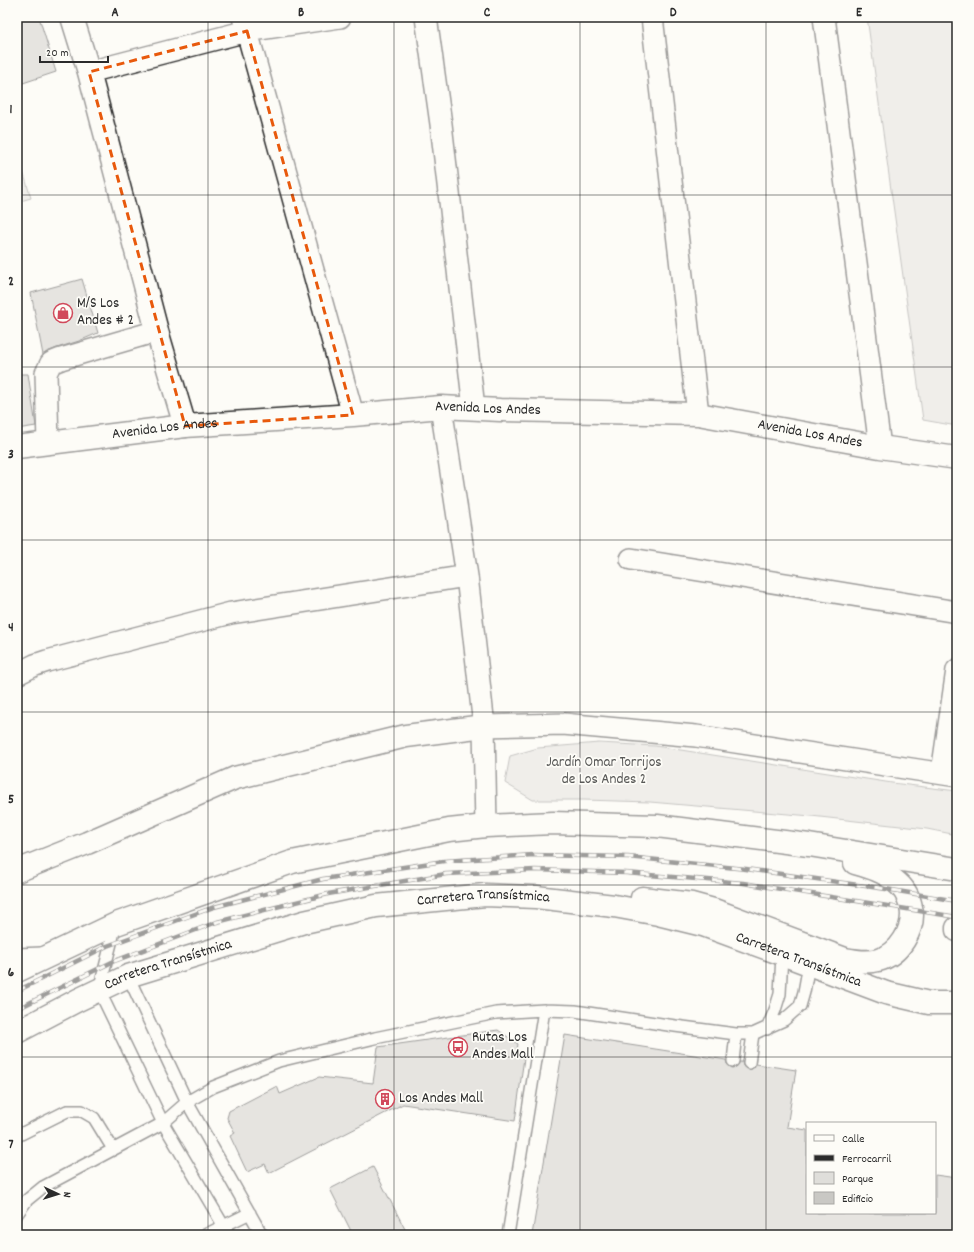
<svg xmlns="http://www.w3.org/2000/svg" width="974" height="1252" viewBox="0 0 974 1252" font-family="Dekko,sans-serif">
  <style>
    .green { fill: #dfdeda; stroke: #858482 }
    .building { fill: #c9c8c4; stroke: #2b2b2b }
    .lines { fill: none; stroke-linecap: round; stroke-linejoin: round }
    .lane-casing { stroke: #2b2b2b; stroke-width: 14 }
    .street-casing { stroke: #2b2b2b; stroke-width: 24 }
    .secondary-casing { stroke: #2b2b2b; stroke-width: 25 }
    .primary-casing { stroke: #2b2b2b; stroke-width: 25 }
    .lane { stroke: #fdfcf7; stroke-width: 11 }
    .street { stroke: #fdfcf7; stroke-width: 21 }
    .secondary { stroke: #fdfcf7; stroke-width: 22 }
    .primary { stroke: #fdfcf7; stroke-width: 22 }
    .rail-casing { stroke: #2b2b2b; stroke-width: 4.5 }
    .rail { stroke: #fdfcf7; stroke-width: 3; stroke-dasharray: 9; stroke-linecap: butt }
    .marked { fill: none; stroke: #e8590c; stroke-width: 3; stroke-dasharray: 8 5; stroke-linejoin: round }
    .grid { fill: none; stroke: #2b2b2b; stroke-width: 1; stroke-opacity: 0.55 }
    .labels { text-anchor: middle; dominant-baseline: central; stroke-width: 3.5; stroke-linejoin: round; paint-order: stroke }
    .poi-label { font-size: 15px; fill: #2b2b2b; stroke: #fdfcf7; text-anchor: start }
    .street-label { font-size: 15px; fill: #2b2b2b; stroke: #fdfcf7 }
    .park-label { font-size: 15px; fill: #585857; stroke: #fdfcf7 }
    .neatline { fill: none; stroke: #2b2b2b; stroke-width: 1.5 }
    .grid-label { font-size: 13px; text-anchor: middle; font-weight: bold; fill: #2b2b2b }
  </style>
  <rect width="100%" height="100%" fill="#fdfcf7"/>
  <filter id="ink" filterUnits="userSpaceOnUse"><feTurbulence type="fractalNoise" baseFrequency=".025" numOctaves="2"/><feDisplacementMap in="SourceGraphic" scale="8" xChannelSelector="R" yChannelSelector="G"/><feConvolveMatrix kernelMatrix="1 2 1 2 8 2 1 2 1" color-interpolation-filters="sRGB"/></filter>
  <g filter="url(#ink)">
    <!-- green -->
    <path class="green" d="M 867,17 L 957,17 L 957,426 L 923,420 Z
      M 17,151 L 31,198 L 17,202 Z
      M 599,743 L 655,746 L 892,783 L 957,791 L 957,835 L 927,829 L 811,816 L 650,802 L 584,800 L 533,800 L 505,783 L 510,756 L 538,748 Z"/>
    <!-- building -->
    <path class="building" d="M 17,17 L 39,17 L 56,72 L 17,85 Z
      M 82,279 L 98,333 L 79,341 L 57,348 L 47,352 L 43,355 L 31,293 Z
      M 17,374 L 28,374 L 36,426 L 17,429 Z
      M 498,1030 L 518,1044 L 516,1056 L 524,1058 L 515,1121 L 403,1104 L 269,1173 L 265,1164 L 247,1172 L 230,1136 L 235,1133 L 227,1118 L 229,1111 L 277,1086 L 280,1094 L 319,1077 L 373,1083 L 378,1047 Z
      M 565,1035 L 726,1060 L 727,1064 L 732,1068 L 736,1067 L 740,1062 L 742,1062 L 743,1066 L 748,1070 L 752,1069 L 756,1064 L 796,1070 L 787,1127 L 807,1130 L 807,1213 L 935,1213 L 935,1175 L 957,1178 L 957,1235 L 532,1235 Z
      M 373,1167 L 408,1235 L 353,1235 L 330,1189 Z"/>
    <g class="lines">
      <!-- lane casing -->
      <g class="lane-casing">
        <path id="lane" d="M 116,924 L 99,990 L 163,1123 L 229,1235
          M 17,954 L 42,953
          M 128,976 L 187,1102 L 262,1235
          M 767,1029 L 775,1010 L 780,994 L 782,954
          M 733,1061 L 736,1034
          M 749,1063 L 753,1034
          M 17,1136 L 67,1111 L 82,1111 L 94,1118 L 113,1149
          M 17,1214 L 27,1200 L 43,1187 L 163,1123 L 187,1102 L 213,1087 L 279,1061 L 375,1038 L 496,1013 L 544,1010 L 575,1011 L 675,1026 L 736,1034 L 753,1034 L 784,1020 L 800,1006 L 804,992 L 809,964
          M 205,1235 L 250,1213
          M 508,1235 L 544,1010"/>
      </g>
      <!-- street casing -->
      <g class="street-casing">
        <path id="street" d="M 243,17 L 353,415
          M 426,17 L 441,124 L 474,408
          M 652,17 L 698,414
          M 824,17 L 880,447
          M 89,72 L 247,31 L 340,17
          M 441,407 L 467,576 L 484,726 L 486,826
          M 48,443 L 46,373 L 51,363 L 61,359 L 157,331
          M 631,559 L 957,612
          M 17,674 L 35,665 L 47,661 L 231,613 L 467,576
          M 484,726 L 563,724 L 696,736 L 957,776
          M 942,773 L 957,670"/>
      </g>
      <!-- secondary casing -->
      <g class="secondary-casing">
        <g id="secondary">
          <path d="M 72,17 L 89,72 L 157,331 L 185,426"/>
          <path id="s1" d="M 17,447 L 185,426 L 353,415 L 441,407 L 500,410 L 698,414 L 880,447 L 957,458"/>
          <path d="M 17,871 L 87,843 L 235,778 L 406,736 L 484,726"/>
        </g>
      </g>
      <!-- primary casing -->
      <g class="primary-casing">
        <g id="primary">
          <path d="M 642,898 L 692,904 L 714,910 L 845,959 C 856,961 867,963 878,960 C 899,955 916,928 911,907 C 909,897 903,887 895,881 C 884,871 869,867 855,863"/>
          <path d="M 957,928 L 957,930"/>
          <path d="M 17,971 L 116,924 L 292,862 L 449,830 L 486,826 L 553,823 L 657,826 L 809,845 L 957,869"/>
          <path id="s2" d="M 17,1032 L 78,1000 L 128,976 L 304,922 L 376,906 L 485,895 L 536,897 L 614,906 L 658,914 L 703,925 L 782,954 L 886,993 L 929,1003 L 957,1003"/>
        </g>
      </g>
      <!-- lane -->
      <use href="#lane" class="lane"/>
      <!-- street -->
      <use href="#street" class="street"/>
      <!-- secondary -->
      <use href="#secondary" class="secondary"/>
      <!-- primary -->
      <use href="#primary" class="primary"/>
      <!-- rail casing -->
      <g class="rail-casing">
        <path id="rail" d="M 17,991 L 107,946 L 214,907 L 323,879 L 444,861 L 533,855 L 628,857 L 746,869 L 886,889 L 957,901
          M 17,1009 L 112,962 L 217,922 L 328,894 L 446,874 L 535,870 L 626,873 L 743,883 L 957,917"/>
      </g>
      <!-- rail -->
      <use href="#rail" class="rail"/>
    </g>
  </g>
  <!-- marked area -->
  <path d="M0 0H974V1252H0ZM 247,31 L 353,415 L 185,426 L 89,72 Z" fill="#fdfcf7" fill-opacity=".55" fill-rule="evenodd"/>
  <path class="marked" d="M 247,31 L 353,415 L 185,426 L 89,72 Z"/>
  <!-- grid -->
  <path class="grid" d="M 208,17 L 208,1235M 394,17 L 394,1235M 580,17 L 580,1235M 766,17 L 766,1235M 17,195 L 957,195M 17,367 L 957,367M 17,540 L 957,540M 17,712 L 957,712M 17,885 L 957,885M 17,1057 L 957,1057"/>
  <!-- icons -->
  <defs>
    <g id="shop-ring" transform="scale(1)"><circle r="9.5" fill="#fdfcf7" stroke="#d1495b" stroke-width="1.5"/><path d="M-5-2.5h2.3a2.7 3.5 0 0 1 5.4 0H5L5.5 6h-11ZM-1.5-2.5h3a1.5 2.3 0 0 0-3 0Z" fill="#d1495b"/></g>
    <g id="bus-ring" transform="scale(1)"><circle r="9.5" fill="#fdfcf7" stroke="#d1495b" stroke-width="1.5"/><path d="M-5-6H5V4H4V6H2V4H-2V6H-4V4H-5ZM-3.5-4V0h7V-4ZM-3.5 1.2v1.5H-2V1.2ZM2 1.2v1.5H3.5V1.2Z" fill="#d1495b"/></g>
    <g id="building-ring" transform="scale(1)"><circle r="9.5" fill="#fdfcf7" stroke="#d1495b" stroke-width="1.5"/><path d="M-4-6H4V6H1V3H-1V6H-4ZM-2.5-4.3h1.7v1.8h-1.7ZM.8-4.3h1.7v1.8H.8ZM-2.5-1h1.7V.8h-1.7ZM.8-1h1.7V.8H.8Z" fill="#d1495b"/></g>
  </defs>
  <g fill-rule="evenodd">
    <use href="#shop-ring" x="63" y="313"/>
    <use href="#bus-ring" x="458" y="1047"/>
    <use href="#building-ring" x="385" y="1099"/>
  </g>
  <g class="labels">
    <!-- poi labels -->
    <g class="poi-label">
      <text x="77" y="304">M/S Los<tspan x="77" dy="17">Andes # 2</tspan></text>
      <text x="472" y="1038">Rutas Los<tspan x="472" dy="17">Andes Mall</tspan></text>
      <text x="399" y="1099">Los Andes Mall</text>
    </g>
    <!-- street labels -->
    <g class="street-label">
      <text stroke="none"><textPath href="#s1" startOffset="473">Avenida Los Andes</textPath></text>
      <text stroke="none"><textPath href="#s1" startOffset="149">Avenida Los Andes</textPath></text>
      <text stroke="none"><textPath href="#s1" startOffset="797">Avenida Los Andes</textPath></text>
      <text stroke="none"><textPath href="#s2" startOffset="490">Carretera Transístmica</textPath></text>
      <text stroke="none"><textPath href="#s2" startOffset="814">Carretera Transístmica</textPath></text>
      <text stroke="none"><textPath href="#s2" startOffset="166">Carretera Transístmica</textPath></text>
    </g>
    <!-- park labels -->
    <g class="park-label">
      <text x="604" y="763">Jardín Omar Torrijos<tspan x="604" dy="17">de Los Andes 2</tspan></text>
    </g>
  </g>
  <!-- margin -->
  <rect width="974" height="1252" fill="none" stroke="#fdfcf7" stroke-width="44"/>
  <!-- legend -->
  <rect x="806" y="1122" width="130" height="92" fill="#fdfcf7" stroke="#a9a8a5"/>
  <rect x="814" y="1135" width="20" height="6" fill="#fdfcf7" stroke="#a9a8a5"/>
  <text x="842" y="1142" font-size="12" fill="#2b2b2b">Calle</text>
  <rect x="814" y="1155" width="20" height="6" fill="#2b2b2b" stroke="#a9a8a5"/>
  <text x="842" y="1162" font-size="12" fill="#2b2b2b">Ferrocarril</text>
  <rect x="814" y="1172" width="20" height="12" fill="#dfdeda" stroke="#a9a8a5"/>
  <text x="842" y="1182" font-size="12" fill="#2b2b2b">Parque</text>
  <rect x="814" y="1192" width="20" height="12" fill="#c9c8c4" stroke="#a9a8a5"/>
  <text x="842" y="1202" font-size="12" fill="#2b2b2b">Edificio</text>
  <!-- north arrow -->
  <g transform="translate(58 1194) rotate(94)" stroke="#fdfcf7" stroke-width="3" paint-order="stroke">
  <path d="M0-3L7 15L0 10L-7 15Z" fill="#2b2b2b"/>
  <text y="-6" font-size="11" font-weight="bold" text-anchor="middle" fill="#2b2b2b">N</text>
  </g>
  <!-- scale -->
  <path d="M40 56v6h68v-6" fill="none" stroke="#2b2b2b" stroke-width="2"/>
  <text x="46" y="56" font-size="12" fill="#2b2b2b" stroke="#fdfcf7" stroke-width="3" paint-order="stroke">20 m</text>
  <rect x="22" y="22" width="930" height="1208" class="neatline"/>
  <g class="grid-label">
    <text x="115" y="16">A</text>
    <text x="301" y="16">B</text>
    <text x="487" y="16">C</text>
    <text x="673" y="16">D</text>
    <text x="859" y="16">E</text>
    <text x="11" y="113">1</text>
    <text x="11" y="285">2</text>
    <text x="11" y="458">3</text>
    <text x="11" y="631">4</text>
    <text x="11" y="803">5</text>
    <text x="11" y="976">6</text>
    <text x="11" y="1148">7</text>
  </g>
</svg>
